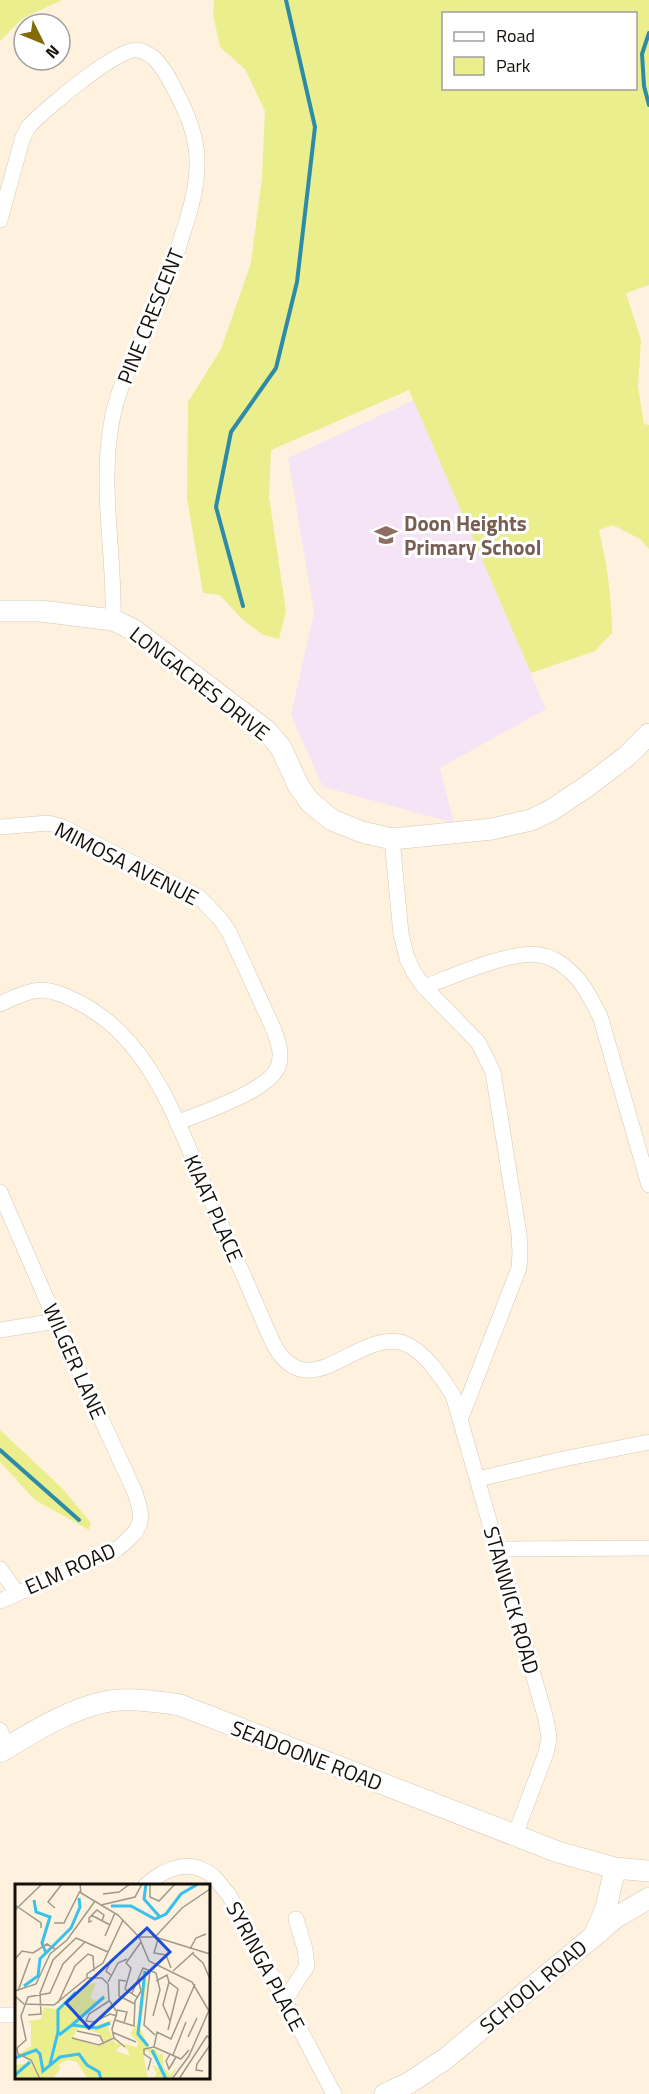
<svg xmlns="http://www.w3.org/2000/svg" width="649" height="2094" viewBox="0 0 649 2094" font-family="'Titillium Web',sans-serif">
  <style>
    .education { fill: #f4e4f6 }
    .green { fill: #eaee8c; fill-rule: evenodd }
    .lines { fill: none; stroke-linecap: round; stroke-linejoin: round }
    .stream { stroke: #2e8ba8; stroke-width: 4 }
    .street-casing { stroke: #d4c8b4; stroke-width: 16 }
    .secondary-casing { stroke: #d4c8b4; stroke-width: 22 }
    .street { stroke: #fff; stroke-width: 15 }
    .secondary { stroke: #fff; stroke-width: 21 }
    .labels { text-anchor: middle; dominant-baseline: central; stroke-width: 6; stroke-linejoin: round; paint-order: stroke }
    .street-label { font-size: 21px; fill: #141009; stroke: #fff }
    .education-label { font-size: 21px; font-weight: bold; fill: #785e54; stroke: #fff; text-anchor: start }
    .inset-river { fill: none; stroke: #39c0ec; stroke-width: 3 }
    .inset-road { fill: none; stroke: #a09889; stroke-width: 1.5 }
    .view { fill: #1d4ed8; fill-opacity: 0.15; stroke: #1d4ed8; stroke-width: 3 }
    .inset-edge { fill: none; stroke: #141009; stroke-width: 3 }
  </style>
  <rect width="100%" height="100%" fill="#fef2de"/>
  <!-- education -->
  <path class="education" d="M 414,400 L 546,709 L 440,768 L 454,823 L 323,787 L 291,715 L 314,613 L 288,458 Z"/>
  <!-- green -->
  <path class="green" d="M 0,0 L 62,0 L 23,18 L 0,41 Z
    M 214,0 L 649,0 L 649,285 L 626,293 L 641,340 L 638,387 L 644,424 L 649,425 L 649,549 L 640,539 L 613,525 L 599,530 C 607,565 612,598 612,633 L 595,651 L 531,673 L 409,390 L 271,450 L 269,497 L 286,611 L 279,639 L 263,635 L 242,619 L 220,595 L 203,593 L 187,498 L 188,402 L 221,349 L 251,263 L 262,177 L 265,111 L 245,69 L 220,47 L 213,14 ZM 444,14 L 636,14 L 636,88 L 444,88 Z
    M 0,1430 L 62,1488 L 91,1523 L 89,1530 L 35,1500 L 0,1462 Z"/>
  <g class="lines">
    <!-- stream -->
    <path class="stream" d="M 649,33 L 642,54 L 644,86 L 649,105
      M 243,606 L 216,507 L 231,432 L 276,368 L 297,282 L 315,127 L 286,0
      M 0,1450 L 79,1520"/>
    <!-- street casing -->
    <g class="street-casing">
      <path id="street" d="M 0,220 L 22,140 L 28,127 C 43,111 119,46 138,50 C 143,51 150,55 154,58 C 166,70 172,85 180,100 C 190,120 198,143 197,165 C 197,194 186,222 178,249 C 172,264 168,280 162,296 C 145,340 118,378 111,426 C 100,491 115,555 113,620
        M 0,827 L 48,823 L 63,827 L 199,897 L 220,919 L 229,932 L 274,1030 C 278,1042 283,1054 278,1067 C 267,1092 202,1112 177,1123
        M 392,839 L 401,934 L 407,958 L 413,971 L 424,987 L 478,1042 L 493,1072 L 519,1234 L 520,1253 L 519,1268 L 460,1420
        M 424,987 C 451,977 514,949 540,955 C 552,957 564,965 572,973 C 584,984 592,1001 600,1016 L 649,1185
        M 0,1004 C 12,998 29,990 43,990 C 55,991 67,996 78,1002 C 151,1038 178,1125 208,1194 C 229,1243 251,1292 272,1341 C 308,1414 359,1325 406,1344 C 426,1353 441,1377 453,1395 L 546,1719 L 549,1738 L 546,1753 L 515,1835
        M 0,1192 L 56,1321 L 133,1488 C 147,1522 142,1530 113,1552 L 0,1601
        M 0,1330 L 56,1321
        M 478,1479 L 563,1459 L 649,1442
        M 498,1549 L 649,1548
        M 0,1569 L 17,1593
        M 0,1730 L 7,1748
        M 145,1886 C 165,1868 191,1857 214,1877 C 219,1882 224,1890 229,1895 L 334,2094
        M 285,2000 L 307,1966 L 305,1949 L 296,1919
        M 0,2015 L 16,2015"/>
    </g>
    <!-- secondary casing -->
    <g class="secondary-casing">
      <path id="secondary" d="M 0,611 L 41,611 L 113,620 L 134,630 L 267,731 L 281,748 L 298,785 L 310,802 L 332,820 L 362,832 L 392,839 L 492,829 L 531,820 L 550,811 L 589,785 L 627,756 L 649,734
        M 0,1752 C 34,1731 79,1703 119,1700 C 140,1699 160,1702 180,1705 L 558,1852 L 615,1868
        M 598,1933 L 615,1918 L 649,1898
        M 385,2094 L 409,2083 L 445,2059 L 594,1936 L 606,1908 L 615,1868 L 649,1871"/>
    </g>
    <!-- street -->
    <use href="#street" class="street"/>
    <!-- secondary -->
    <use href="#secondary" class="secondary"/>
  </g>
  <!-- icons -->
  <defs>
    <g id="school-bare" transform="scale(1.8)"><path d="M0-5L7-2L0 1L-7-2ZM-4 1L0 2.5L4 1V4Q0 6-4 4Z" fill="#8d6e63" stroke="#fff" stroke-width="2.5" paint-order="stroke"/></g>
  </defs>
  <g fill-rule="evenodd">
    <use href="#school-bare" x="386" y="535"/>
  </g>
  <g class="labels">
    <!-- street labels -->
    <g class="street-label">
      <text transform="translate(150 316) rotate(-68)">PINE CRESCENT</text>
      <text transform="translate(200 683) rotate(38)">LONGACRES DRIVE</text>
      <text transform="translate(127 863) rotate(27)">MIMOSA AVENUE</text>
      <text transform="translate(214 1208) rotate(66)">KIAAT PLACE</text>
      <text transform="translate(75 1361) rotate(66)">WILGER LANE</text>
      <text transform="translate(70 1568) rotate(-24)">ELM ROAD</text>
      <text transform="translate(512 1600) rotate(74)">STANWICK ROAD</text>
      <text transform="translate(307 1755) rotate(21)">SEADOONE ROAD</text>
      <text transform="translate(266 1966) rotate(62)">SYRINGA PLACE</text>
      <text transform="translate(533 1986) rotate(-40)">SCHOOL ROAD</text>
    </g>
    <!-- education labels -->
    <g class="education-label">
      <text x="404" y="523">Doon Heights<tspan x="404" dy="24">Primary School</tspan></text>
    </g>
  </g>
  <!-- overview -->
  <g transform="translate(15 1884)">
    <rect width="195" height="195" fill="#fef2de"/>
    <path d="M 130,85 L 132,100 L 125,144 L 135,164 L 128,169 L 133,195 L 73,195 L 62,178 L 53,176 L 44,180 L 45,185 L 37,195 L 26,195 L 17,179 L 4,170 L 16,162 L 16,140 L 13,137 L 26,135 L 29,123 L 40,125 L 63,109 L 73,95 L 73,101 L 81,99 L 75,114 L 82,117 L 89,110 L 90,115 L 69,129 L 65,141 L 78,142 L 97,136 L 93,143 L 97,153 L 90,159 L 83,149 L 63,143 L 58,154 L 82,162 L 99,156 L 100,159 L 107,160 L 101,167 L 115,172 L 112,165 L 108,160 L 102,158 L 122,163 L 123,158 L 115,149 L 124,138 ZM 130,165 L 141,165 L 144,171 L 148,169 L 148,182 L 155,191 L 163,182 L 156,195 L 137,195 L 142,190 L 137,181 L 144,184 L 144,178 ZM 16,179 L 24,195 L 0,195 L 0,181 Z" fill="#eaee8c"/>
    <path class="inset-river" d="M 131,0 L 129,15 L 144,32M 19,16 L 21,28 L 35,33 L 27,59 L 31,69M 96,22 L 116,22 L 140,35 L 151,30 L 166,10 L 183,0M 130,87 L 123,150 L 133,162M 9,102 L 23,92 L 25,75 L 56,44 L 65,23 L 64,14M 57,141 L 89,113M 44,151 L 57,141 L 82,144 L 95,139M 137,166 L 151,195M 0,174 L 21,166 L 25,170 L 28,187 L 45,173 L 64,170 L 72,181 L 84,188 L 86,195M 35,180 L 43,148 L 43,126 L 61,108M 0,191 L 15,178"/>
    <path class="inset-road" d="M 65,0 L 66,9 L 103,31 L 124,53 L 140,53 L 195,70M 135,0 L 135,13 L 144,17 L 160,0M 88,10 L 104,8 L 115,0M 0,21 L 26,39 L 26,44M 86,21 L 120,13 L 127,0M 40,24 L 33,18 L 47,0M 0,26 L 27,0M 76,31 L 95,41M 77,37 L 74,38 L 74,34 L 82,26 L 89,31 L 87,37M 39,39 L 49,39 L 65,7M 90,52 L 100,29M 124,53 L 134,77 L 177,98 L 194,127M 140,53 L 167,24 L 195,5M 61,54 L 93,68M 143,55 L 139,69 L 151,71 L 156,84M 175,65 L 181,54 L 191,50M 178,70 L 188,79 L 195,95M 0,75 L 7,67 L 18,69 L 32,60 L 40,65M 135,86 L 129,141 L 140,151M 158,87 L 179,68M 97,92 L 91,87 L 97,75M 72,94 L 72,90 L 88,79 L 108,36M 111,97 L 104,96 L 104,112 L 120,120M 141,97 L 152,91 L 154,98 L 163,105 L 153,146M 93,98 L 103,79 L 112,75M 154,98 L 148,121 L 155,137M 0,107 L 21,100 L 35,70 L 52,56 L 80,17M 3,107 L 15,74M 117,109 L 128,84 L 141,89 L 145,106 L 138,132M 0,112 L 9,120 L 39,121 L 72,94 L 87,94 L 93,100 L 94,116 L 102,128 L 97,145 L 99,154 L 110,163M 122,113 L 110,105 L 116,84 L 111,79 L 126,58M 94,117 L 74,130 L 71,137 L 79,138 L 95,130 L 102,132M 43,119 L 60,82 L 73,70 L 78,72 L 79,87M 102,126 L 112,128 L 109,139M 13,131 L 26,130 L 25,109 L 38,76 L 61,54M 100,136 L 119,142 L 120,117 L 126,107 L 123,94M 62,147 L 85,152 L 89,160M 97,148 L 121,158M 173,153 L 182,134M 57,154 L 84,161 L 99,154M 139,163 L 166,175 L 174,166M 2,164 L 11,156 L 6,132 L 13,113 L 35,109 L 48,80 L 70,58M 2,164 L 3,170 L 16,176 L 25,195M 155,170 L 151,177 L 154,185 L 161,173M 158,171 L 171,138M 133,186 L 136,175 L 129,170 L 129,165 L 139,163 L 142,148 L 156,155 L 180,100M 188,187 L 181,186 L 182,180 L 195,161M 157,195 L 174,172 L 195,124M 164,195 L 192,152 L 195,155"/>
    <path class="view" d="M 132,44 L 155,68 L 74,144 L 51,119 Z"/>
    <rect width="195" height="195" class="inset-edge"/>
  </g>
  <!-- legend -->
  <rect x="442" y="12" width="195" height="78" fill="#ffffff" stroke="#a19f9d" stroke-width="1.5"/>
  <rect x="454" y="32" width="30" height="9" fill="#ffffff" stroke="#a19f9d" stroke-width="1.5"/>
  <text x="496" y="42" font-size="18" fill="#141009">Road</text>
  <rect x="454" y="57" width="30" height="18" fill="#eaee8c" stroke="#a19f9d" stroke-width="1.5"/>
  <text x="496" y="72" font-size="18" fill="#141009">Park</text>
  <!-- north arrow -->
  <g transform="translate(42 42) rotate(133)"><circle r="28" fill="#ffffff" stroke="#a19f9d" stroke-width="1.5"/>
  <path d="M0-4.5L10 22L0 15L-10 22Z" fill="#836c07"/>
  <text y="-9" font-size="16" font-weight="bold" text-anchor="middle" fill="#141009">N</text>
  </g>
</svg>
